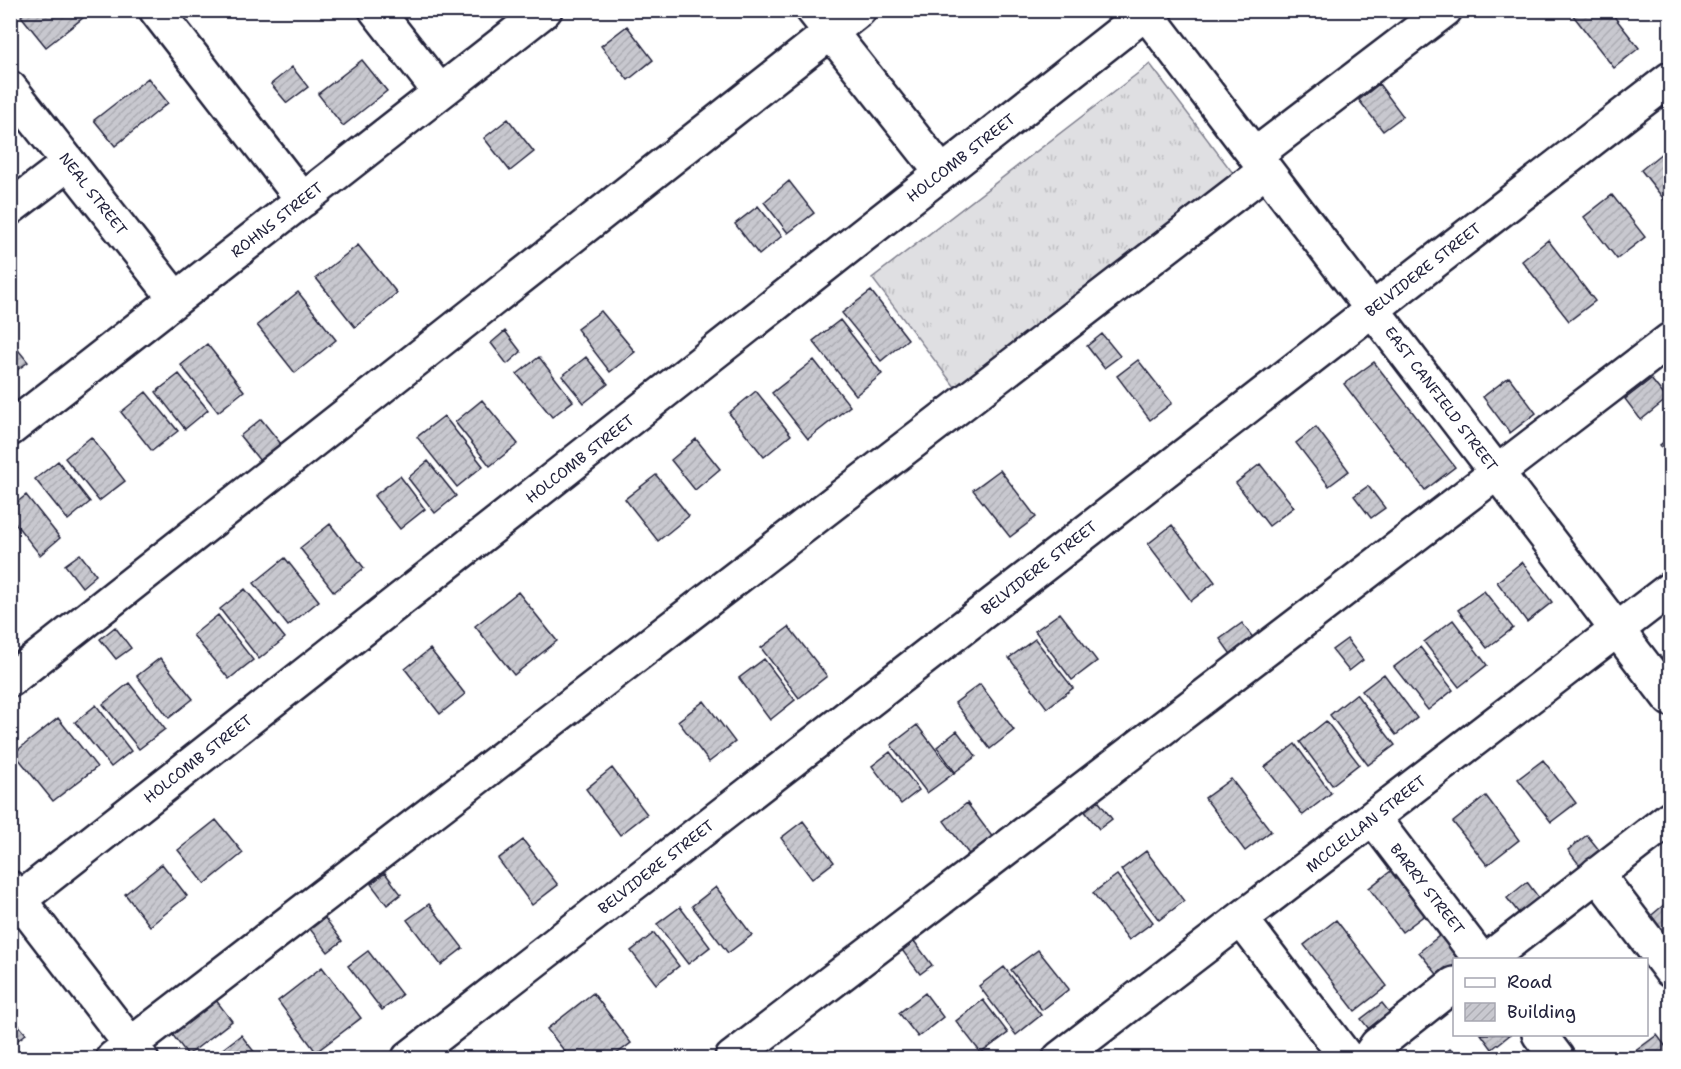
<svg xmlns="http://www.w3.org/2000/svg" width="1681" height="1069" viewBox="0 0 1681 1069" font-family="'Shantell Sans',sans-serif">
  <style>
    .grass { fill: url(#grass-tufts); stroke: #80808e; stroke-width: 1.5 }
    .building { fill: url(#building-hatch); stroke: #22223b; stroke-width: 1.5 }
    .lines { fill: none; stroke-linecap: round; stroke-linejoin: round }
    .minor-casing { stroke: #22223b; stroke-width: 38 }
    .minor { stroke: #fff; stroke-width: 33 }
    .labels { text-anchor: middle; dominant-baseline: central; stroke-width: 4.5; stroke-linejoin: round; paint-order: stroke }
    .street-label { font-size: 15px; fill: #22223b; stroke: #fff }
  </style>
  <defs>
    <pattern id="grass-tufts" width="24" height="20" patternUnits="userSpaceOnUse" patternTransform="scale(1.5)"><rect width="24" height="20" fill="#dfdfe2"/><path d="M3 7l-1-3M5 7V3M7 7l1-3M15 17l-1-3M17 17v-4M19 17l1-3" fill="none" stroke="#bfbfc3"/></pattern>
    <pattern id="building-hatch" width="6" height="6" patternUnits="userSpaceOnUse" patternTransform="scale(1.5)"><rect width="6" height="6" fill="#c8c8cf"/><path d="M-1 1l2-2M0 6l6-6M5 7l2-2" fill="none" stroke="#acacb3"/></pattern>
  </defs>
  <rect width="100%" height="100%" fill="#fff"/>
  <filter id="ink" filterUnits="userSpaceOnUse"><feTurbulence type="fractalNoise" baseFrequency=".0167" numOctaves="2"/><feDisplacementMap in="SourceGraphic" scale="12" xChannelSelector="R" yChannelSelector="G"/><feConvolveMatrix kernelMatrix="1 2 1 2 8 2 1 2 1" color-interpolation-filters="sRGB"/></filter>
  <g filter="url(#ink)">
    <!-- grass -->
    <path class="grass" d="M 1150,64 L 1236,177 L 958,391 L 872,278 Z"/>
    <!-- building -->
    <path class="building" d="M 28,10 L 79,10 L 84,17 L 46,47 L 21,16 Z
      M 1576,10 L 1609,10 L 1639,48 L 1614,68 L 1572,14 Z
      M 627,26 L 653,60 L 628,80 L 601,46 Z
      M 362,60 L 387,91 L 343,126 L 318,94 Z
      M 292,67 L 308,87 L 287,103 L 271,84 Z
      M 148,78 L 168,103 L 115,146 L 94,120 Z
      M 1379,84 L 1403,116 L 1383,131 L 1359,100 Z
      M 508,119 L 534,152 L 510,171 L 484,138 Z
      M 1668,148 L 1670,151 L 1670,207 L 1641,170 Z
      M 10,172 L 19,182 L 10,188 Z
      M 789,181 L 814,213 L 788,233 L 764,202 Z
      M 1612,195 L 1645,237 L 1617,259 L 1584,217 Z
      M 758,206 L 782,236 L 759,255 L 735,224 Z
      M 1548,240 L 1595,301 L 1569,321 L 1522,261 Z
      M 358,245 L 397,293 L 355,327 L 316,278 Z
      M 871,291 L 908,339 L 881,361 L 842,313 Z
      M 298,292 L 336,340 L 295,373 L 257,325 Z
      M 601,311 L 635,352 L 610,372 L 577,329 Z
      M 840,320 L 882,374 L 856,395 L 813,341 Z
      M 505,331 L 521,352 L 507,364 L 491,343 Z
      M 1102,334 L 1120,356 L 1104,368 L 1087,346 Z
      M 10,340 L 28,362 L 10,375 Z
      M 207,344 L 244,391 L 218,412 L 181,365 Z
      M 539,357 L 573,401 L 552,417 L 517,374 Z
      M 586,357 L 608,384 L 584,403 L 562,376 Z
      M 814,360 L 850,406 L 808,439 L 772,393 Z
      M 1138,360 L 1172,403 L 1150,420 L 1117,376 Z
      M 1374,362 L 1455,467 L 1425,490 L 1344,384 Z
      M 179,374 L 208,410 L 185,429 L 156,392 Z
      M 1509,377 L 1536,413 L 1510,433 L 1483,397 Z
      M 1651,379 L 1667,399 L 1641,420 L 1625,399 Z
      M 756,391 L 791,435 L 764,457 L 729,413 Z
      M 146,392 L 178,431 L 152,451 L 121,412 Z
      M 482,400 L 518,444 L 490,466 L 455,422 Z
      M 444,416 L 483,466 L 457,487 L 417,437 Z
      M 261,419 L 281,444 L 260,461 L 240,436 Z
      M 1316,427 L 1349,471 L 1329,486 L 1296,443 Z
      M 91,437 L 125,481 L 99,501 L 65,458 Z
      M 1670,437 L 1670,458 L 1660,445 Z
      M 696,439 L 720,469 L 695,490 L 671,460 Z
      M 58,461 L 90,502 L 68,520 L 35,479 Z
      M 428,461 L 456,496 L 435,513 L 408,478 Z
      M 1260,464 L 1294,507 L 1269,526 L 1236,483 Z
      M 1000,470 L 1036,517 L 1010,537 L 973,490 Z
      M 656,475 L 689,516 L 658,541 L 625,499 Z
      M 400,476 L 425,509 L 400,529 L 374,496 Z
      M 1368,486 L 1385,508 L 1371,518 L 1354,496 Z
      M 26,495 L 60,538 L 40,555 L 10,517 L 10,508 Z
      M 330,524 L 364,568 L 334,592 L 300,548 Z
      M 1172,525 L 1215,582 L 1191,601 L 1148,544 Z
      M 80,554 L 96,575 L 82,587 L 65,565 Z
      M 285,558 L 319,601 L 288,626 L 254,583 Z
      M 1522,562 L 1552,602 L 1527,622 L 1497,582 Z
      M 245,589 L 285,638 L 259,659 L 220,609 Z
      M 1484,591 L 1513,628 L 1487,648 L 1458,610 Z
      M 518,592 L 557,641 L 514,675 L 475,626 Z
      M 1060,613 L 1097,661 L 1072,680 L 1035,631 Z
      M 218,615 L 253,660 L 229,679 L 193,635 Z
      M 1453,620 L 1487,665 L 1459,687 L 1424,642 Z
      M 1242,623 L 1257,643 L 1235,660 L 1220,639 Z
      M 115,627 L 131,648 L 116,659 L 100,639 Z
      M 789,627 L 827,676 L 799,698 L 761,648 Z
      M 1035,639 L 1073,688 L 1047,708 L 1009,658 Z
      M 1347,639 L 1363,660 L 1349,671 L 1332,650 Z
      M 1420,647 L 1453,690 L 1428,710 L 1394,667 Z
      M 430,649 L 465,694 L 440,714 L 405,669 Z
      M 160,658 L 193,699 L 169,718 L 137,676 Z
      M 764,659 L 795,700 L 770,720 L 739,678 Z
      M 1384,674 L 1417,718 L 1396,735 L 1362,691 Z
      M 129,683 L 165,729 L 139,749 L 103,704 Z
      M 980,684 L 1014,730 L 990,749 L 955,703 Z
      M 1356,694 L 1395,745 L 1368,765 L 1330,715 Z
      M 704,701 L 735,742 L 709,762 L 678,721 Z
      M 96,705 L 131,751 L 111,767 L 75,722 Z
      M 58,718 L 97,767 L 53,801 L 14,753 Z
      M 1326,721 L 1359,764 L 1332,785 L 1300,742 Z
      M 917,725 L 954,773 L 927,793 L 891,745 Z
      M 957,731 L 976,756 L 955,772 L 937,747 Z
      M 1295,744 L 1331,793 L 1303,815 L 1265,767 Z
      M 890,752 L 919,790 L 901,804 L 872,766 Z
      M 1543,760 L 1576,803 L 1551,822 L 1518,779 Z
      M 612,768 L 647,814 L 620,835 L 586,789 Z
      M 1231,779 L 1271,831 L 1245,851 L 1205,798 Z
      M 1486,796 L 1519,840 L 1487,865 L 1453,822 Z
      M 1096,798 L 1112,819 L 1099,829 L 1083,809 Z
      M 967,803 L 994,839 L 971,857 L 944,821 Z
      M 216,820 L 243,853 L 205,884 L 178,850 Z
      M 803,821 L 834,862 L 812,879 L 781,838 Z
      M 1587,835 L 1604,856 L 1584,871 L 1568,850 Z
      M 523,840 L 558,885 L 532,905 L 498,859 Z
      M 1146,851 L 1184,901 L 1159,920 L 1121,870 Z
      M 162,864 L 187,896 L 150,926 L 125,894 Z
      M 1396,867 L 1430,911 L 1402,932 L 1369,888 Z
      M 385,873 L 401,894 L 387,905 L 371,884 Z
      M 1117,875 L 1153,922 L 1129,940 L 1093,893 Z
      M 1527,882 L 1542,902 L 1522,917 L 1507,898 Z
      M 716,887 L 752,935 L 728,953 L 692,906 Z
      M 1666,903 L 1670,909 L 1670,925 L 1659,934 L 1647,919 Z
      M 429,904 L 463,948 L 441,965 L 407,920 Z
      M 680,907 L 710,947 L 688,964 L 657,924 Z
      M 325,918 L 342,941 L 328,952 L 310,929 Z
      M 1336,920 L 1387,986 L 1355,1011 L 1304,945 Z
      M 1444,932 L 1465,960 L 1454,960 L 1454,967 L 1440,978 L 1419,952 Z
      M 654,933 L 679,966 L 656,984 L 631,951 Z
      M 914,941 L 932,965 L 920,974 L 902,950 Z
      M 1038,950 L 1069,989 L 1042,1010 L 1011,970 Z
      M 368,951 L 402,995 L 382,1010 L 348,966 Z
      M 322,967 L 361,1018 L 316,1052 L 278,1001 Z
      M 1004,967 L 1041,1015 L 1016,1035 L 979,986 Z
      M 593,993 L 631,1043 L 611,1058 L 570,1058 L 547,1029 Z
      M 925,993 L 943,1017 L 918,1037 L 899,1013 Z
      M 212,995 L 232,1021 L 188,1055 L 168,1029 Z
      M 983,1000 L 1008,1033 L 981,1053 L 956,1021 Z
      M 1382,1003 L 1394,1018 L 1373,1034 L 1361,1019 Z
      M 10,1015 L 26,1034 L 10,1046 Z
      M 1481,1034 L 1511,1034 L 1492,1049 Z
      M 241,1035 L 259,1058 L 211,1058 Z
      M 1657,1035 L 1670,1052 L 1670,1058 L 1626,1058 Z
      M 1450,1049 L 1457,1058 L 1438,1058 Z"/>
    <g class="lines">
      <!-- minor casing -->
      <g class="minor-casing">
        <path id="minor" d="M 156,10 L 303,200
          M 376,10 L 440,92
          M 813,10 L 942,173
          M 1146,13 L 1670,699
          M 10,88 L 176,299
          M 1255,155 L 1445,10
          M 10,208 L 69,163
          M 10,429 L 545,10
          M 10,680 L 859,10
          M 1373,818 L 1481,960
          M 1597,874 L 1670,970
          M 10,888 L 141,1058
          M 10,907 L 1149,10
          M 1241,919 L 1347,1058
          M 1487,960 L 1670,818
          M 1539,1034 L 1557,1058
          M 113,1058 L 1266,170
          M 409,1058 L 1373,309 L 1670,79
          M 732,1058 L 1670,340
          M 1060,1058 L 1670,589
          M 1368,1058 L 1377,1045 L 1454,984"/>
      </g>
      <!-- minor -->
      <use href="#minor" class="minor"/>
    </g>
  </g>
  <g class="labels">
    <!-- street labels -->
    <g class="street-label">
      <text transform="translate(961 158) rotate(-38)">HOLCOMB STREET</text>
      <text transform="translate(93 194) rotate(52)">NEAL STREET</text>
      <text transform="translate(277 220) rotate(-38)">ROHNS STREET</text>
      <text transform="translate(1423 270) rotate(-38)">BELVIDERE STREET</text>
      <text transform="translate(1441 399) rotate(53)">EAST CANFIELD STREET</text>
      <text transform="translate(580 459) rotate(-38)">HOLCOMB STREET</text>
      <text transform="translate(1039 568) rotate(-38)">BELVIDERE STREET</text>
      <text transform="translate(198 759) rotate(-38)">HOLCOMB STREET</text>
      <text transform="translate(1366 824) rotate(-38)">MCCLELLAN STREET</text>
      <text transform="translate(656 867) rotate(-38)">BELVIDERE STREET</text>
      <text transform="translate(1427 889) rotate(52)">BARRY STREET</text>
    </g>
  </g>
  <!-- margin -->
  <rect width="1681" height="1069" fill="none" stroke="#fff" stroke-width="36"/>
  <rect x="18" y="18" width="1645" height="1033" fill="none" stroke="#22223b" stroke-width="2" filter="url(#ink)"/>
  <!-- legend -->
  <rect x="1453" y="958" width="195" height="78" fill="#ffffff" stroke="#a7a7b1" stroke-width="1.5"/>
  <rect x="1465" y="978" width="30" height="9" fill="#ffffff" stroke="#a7a7b1" stroke-width="1.5"/>
  <text x="1507" y="988" font-size="18" fill="#22223b">Road</text>
  <rect x="1465" y="1003" width="30" height="18" fill="url(#building-hatch)" stroke="#a7a7b1" stroke-width="1.5"/>
  <text x="1507" y="1018" font-size="18" fill="#22223b">Building</text>
</svg>
